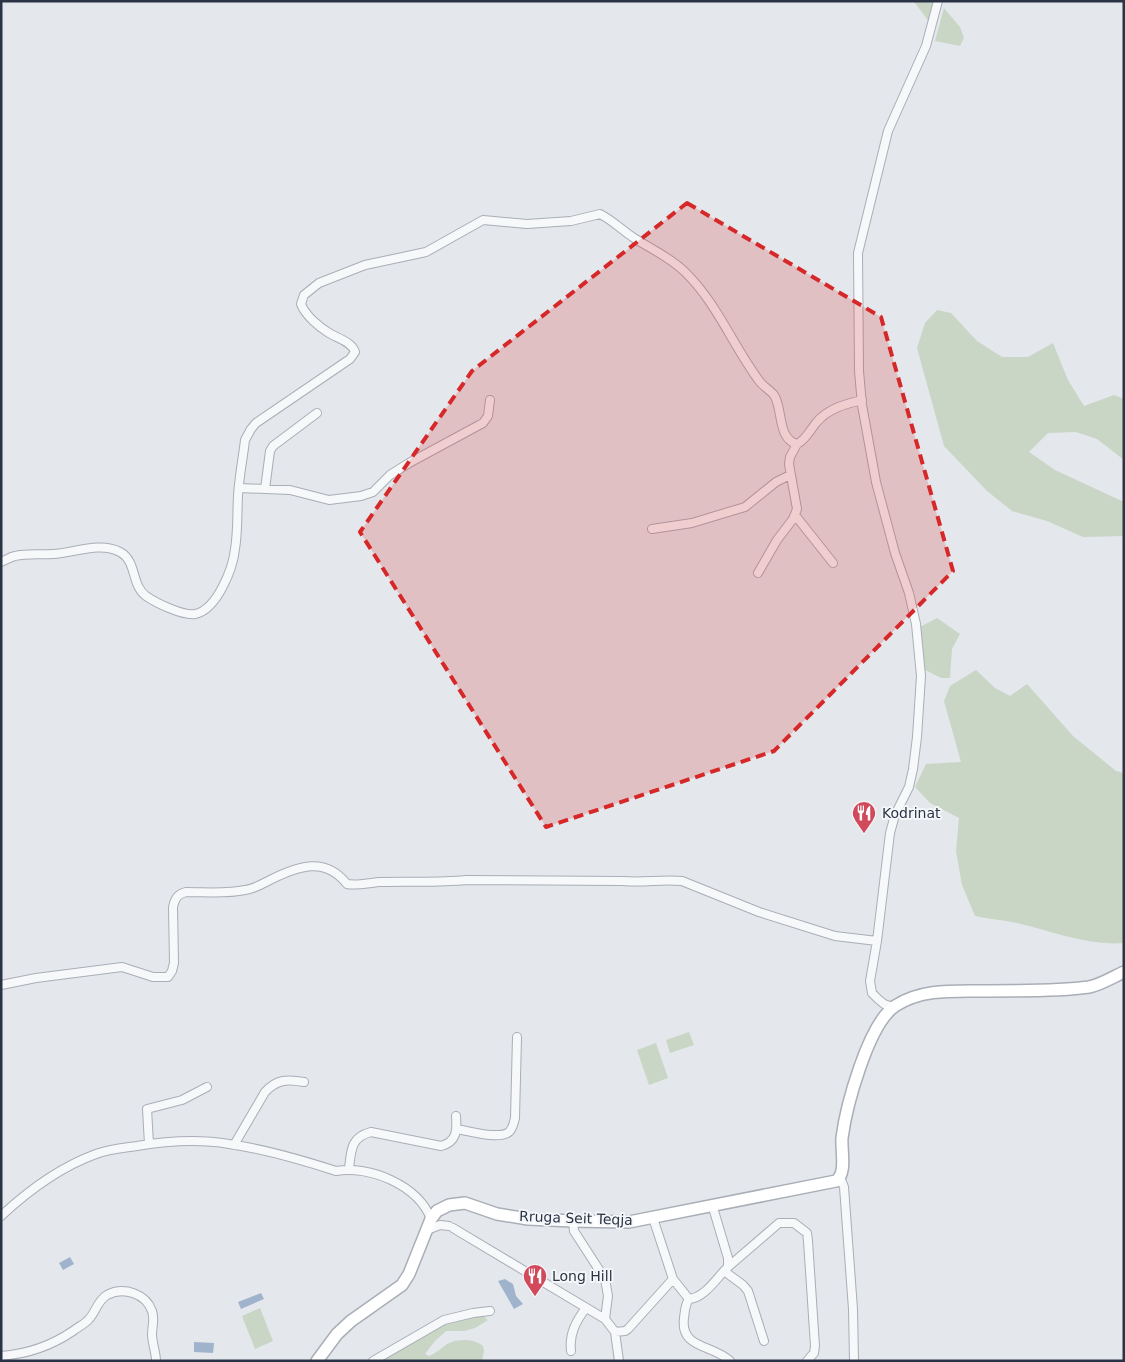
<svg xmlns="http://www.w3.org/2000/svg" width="1125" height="1362" viewBox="0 0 1125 1362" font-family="'DejaVu Sans',sans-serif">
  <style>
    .green { fill: #c9d6c5 }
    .water { fill: #9fb4cc }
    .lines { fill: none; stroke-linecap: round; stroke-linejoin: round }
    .street-casing { stroke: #a9aeb7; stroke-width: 10 }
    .secondary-casing { stroke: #a9aeb7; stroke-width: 14 }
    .street { stroke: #f7f8fa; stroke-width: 8 }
    .secondary { stroke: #fff; stroke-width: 11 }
    .marked { fill: #d62828; fill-opacity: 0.2; stroke: #d62828; stroke-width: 4; stroke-dasharray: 10 6; stroke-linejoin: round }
    .labels { text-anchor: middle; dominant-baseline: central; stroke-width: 4; stroke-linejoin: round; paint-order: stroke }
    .poi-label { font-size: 14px; fill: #2b3445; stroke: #f4f6f9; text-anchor: start }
    .street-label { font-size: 14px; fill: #2b3445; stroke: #f4f6f9 }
  </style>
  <rect width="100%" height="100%" fill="#e4e7ec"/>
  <!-- green -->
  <path class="green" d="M 912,1 L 934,1 L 930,23 L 915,3 Z
    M 944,8 L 960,27 L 964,38 L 960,46 L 935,41 Z
    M 937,310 L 951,313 L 977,341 L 1002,357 L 1028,357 L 1053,343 L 1068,380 L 1084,406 L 1114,395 L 1124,399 L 1124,460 L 1097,439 L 1076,432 L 1048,433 L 1029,452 L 1055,470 L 1124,502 L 1124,536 L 1083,537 L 1047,521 L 1012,511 L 987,491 L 944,446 L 917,348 L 925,323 Z
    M 937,618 L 960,634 L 952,649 L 950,678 L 941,678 L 923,669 L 920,627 Z
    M 976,670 L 995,688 L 1010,696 L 1027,684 L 1073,736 L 1116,771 L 1124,773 L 1124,943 C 1087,946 1052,931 1017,923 C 1003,920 989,919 975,916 L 962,885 L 956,851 L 959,818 L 930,803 L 915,787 L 926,764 L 961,762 L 944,701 L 950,686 Z
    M 689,1032 L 694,1045 L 670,1053 L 666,1040 Z
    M 656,1043 L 668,1078 L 649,1085 L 637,1050 Z
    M 260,1308 L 273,1341 L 255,1349 L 242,1316 Z
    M 482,1315 L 488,1320 L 475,1328 L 464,1331 L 446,1331 L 435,1341 L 425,1354 L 429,1356 C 437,1353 442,1347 449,1343 C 459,1338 476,1339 483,1346 L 484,1351 L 482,1361 L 378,1361 L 445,1323 Z"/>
  <!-- water -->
  <path class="water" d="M 70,1257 L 74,1264 L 63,1270 L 59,1263 Z
    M 505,1279 L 513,1284 L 516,1296 L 523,1304 L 514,1309 L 498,1281 Z
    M 261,1293 L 264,1299 L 241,1309 L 238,1302 Z
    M 194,1342 L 214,1343 L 213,1353 L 194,1352 Z"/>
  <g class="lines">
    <!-- street casing -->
    <g class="street-casing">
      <path id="street" d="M 239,488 L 290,490 L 329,500 L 361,496 L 373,492 L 390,475 L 409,463 L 483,423 L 488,416 L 490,400
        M 265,489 L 270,451 L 273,446 L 317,413
        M 795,515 L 833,563
        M 652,529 L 692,523 L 745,507 L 776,482 L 790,475
        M 1,562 C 6,560 10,557 15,556 C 27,553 41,555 53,554 C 74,553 100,541 120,552 C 137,561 131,585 146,596 C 156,603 183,616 195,614 C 217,610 233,568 235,549 C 238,531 237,514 238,496 C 239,477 243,458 245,440 L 251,429 L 256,423 L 350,359 L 355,352 C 352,342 337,338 329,333 C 319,327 305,315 301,304 L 304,295 L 319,283 L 365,265 L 426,252 L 483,220 L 527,224 L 571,221 L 600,214 C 612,220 622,230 634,238 C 651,249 670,257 685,272 C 717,303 733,346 760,382 C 764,387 770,390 774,395 C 783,408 777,439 797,444 C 806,440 810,430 816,423 C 827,409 845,404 862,400
        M 758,573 L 777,540 L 793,519 L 797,509 L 789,464 L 790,457 L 797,444
        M 1,985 L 36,978 L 122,967 L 153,977 L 168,977 L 172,971 L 174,963 L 173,907 C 175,898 178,894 186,892 C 205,892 227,894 245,890 C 254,889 262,884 270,880 C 298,866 325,856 347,884 C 357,886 368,883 379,882 C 408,881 437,883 466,880 L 623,881 C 643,883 662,879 682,881 L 759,912 L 835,936 L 877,941
        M 893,1007 L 884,1004 L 878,999 L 872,993 L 870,981 L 877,941 L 890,833 L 895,815 L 909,787 L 913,769 L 917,737 L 921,676 L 916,624 L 909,593 L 895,553 L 876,482 L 862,405 L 859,371 L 858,253 L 888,131 L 926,46 L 938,1
        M 457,1129 C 469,1131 499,1140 509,1132 C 513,1128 514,1123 515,1118 L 517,1037
        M 149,1144 L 147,1109 L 182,1100 L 207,1087
        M 234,1145 L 265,1092 C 277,1079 288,1079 304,1082
        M 349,1169 C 351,1150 351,1137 371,1132 L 441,1146 C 457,1142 457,1130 456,1116
        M 840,1177 L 844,1187 L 853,1309 L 854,1361
        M 1,1216 C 29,1190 60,1167 96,1154 C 110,1149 123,1148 137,1146 C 167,1141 199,1139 229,1144 C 264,1149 302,1160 336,1171 C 369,1165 418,1185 431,1219
        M 573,1221 L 574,1231 L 605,1279 L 608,1296 L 605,1319
        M 453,1228 L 605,1319 L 615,1332 L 619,1361
        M 427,1230 L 440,1225 L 449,1226
        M 728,1267 L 779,1223 L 794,1223 L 807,1233 L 808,1241 L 815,1346 L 814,1353 L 807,1361
        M 724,1271 L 743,1285 L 748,1291 L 764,1341
        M 673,1279 L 689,1299 C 685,1304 685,1311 684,1318 C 680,1349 712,1344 730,1361
        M 689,1299 C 705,1298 717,1277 728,1267 L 728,1258 L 714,1211
        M 615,1332 L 625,1331 L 628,1329 L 673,1279 L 653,1218
        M 571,1351 C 569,1334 576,1321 586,1308
        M 1,1356 C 28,1354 51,1346 73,1331 C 78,1327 85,1324 89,1319 C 96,1312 97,1301 107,1295 C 124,1286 146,1294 152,1311 C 155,1320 152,1326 152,1334 C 152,1343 156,1352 156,1361
        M 373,1361 L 444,1320 L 473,1313 L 490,1311"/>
    </g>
    <!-- secondary casing -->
    <g class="secondary-casing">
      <path id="secondary" d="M 317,1361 L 337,1334 L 351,1321 L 402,1285 L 409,1274 L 431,1219 L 437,1211 L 449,1205 L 465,1203 L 497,1214 L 528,1219 L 573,1221 L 629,1222 L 836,1181 C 847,1173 841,1151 842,1138 C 846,1107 868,1024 895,1006 C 921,989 952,991 983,991 C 1018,990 1054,992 1089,987 C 1100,985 1113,977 1124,972"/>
    </g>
    <!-- street -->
    <use href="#street" class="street"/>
    <!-- secondary -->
    <use href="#secondary" class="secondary"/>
  </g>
  <!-- marked area -->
  <path class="marked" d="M 687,203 L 881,317 L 953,571 L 774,751 L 546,827 L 360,532 L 472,371 Z"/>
  <!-- icons -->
  <defs>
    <g id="restaurant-pin" transform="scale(1.25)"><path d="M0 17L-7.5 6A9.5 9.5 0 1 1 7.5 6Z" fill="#d1495b" stroke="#f4f6f9"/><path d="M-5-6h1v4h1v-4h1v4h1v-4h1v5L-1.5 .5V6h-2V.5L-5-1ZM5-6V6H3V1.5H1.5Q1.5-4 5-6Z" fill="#fff"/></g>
  </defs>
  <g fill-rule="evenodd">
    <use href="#restaurant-pin" x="864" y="813"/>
    <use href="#restaurant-pin" x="535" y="1276"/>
  </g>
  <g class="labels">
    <!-- poi labels -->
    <g class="poi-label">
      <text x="882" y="813">Kodrinat</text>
      <text x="552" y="1276">Long Hill</text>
    </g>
    <!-- street labels -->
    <g class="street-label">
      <text transform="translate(576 1218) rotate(2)">Rruga Seit Teqja</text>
    </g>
  </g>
  <!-- border -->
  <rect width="1125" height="1362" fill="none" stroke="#2b3445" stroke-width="5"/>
</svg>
